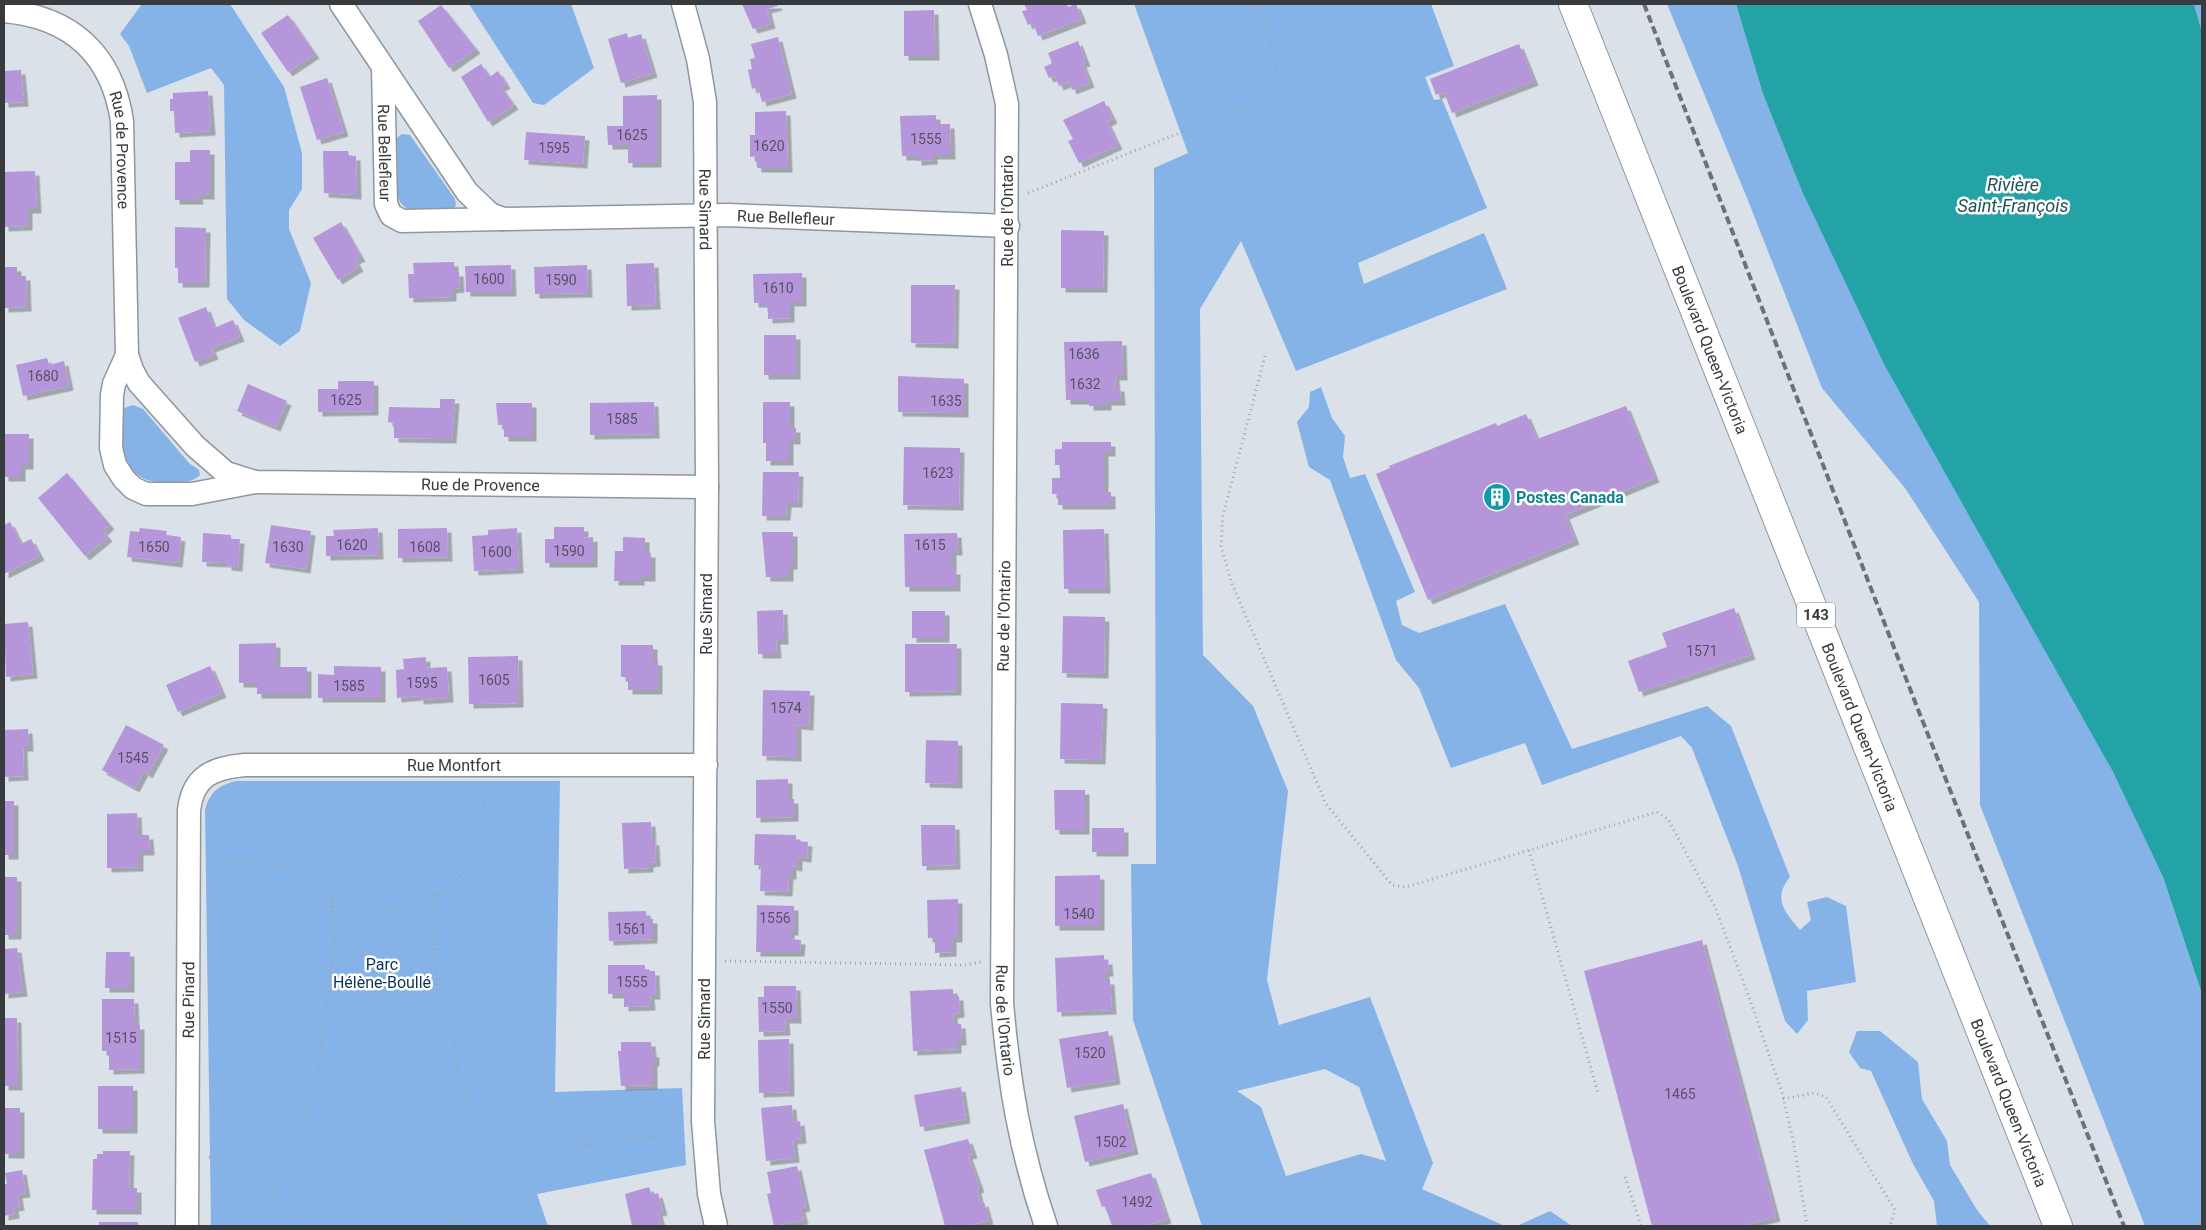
<svg xmlns="http://www.w3.org/2000/svg" width="2206" height="1230" viewBox="0 0 2206 1230" font-family="Roboto,sans-serif">
  <style>
    .green { fill: #85b3e7; fill-rule: evenodd }
    .water { fill: #24a3a7 }
    .building { fill: #b596db; filter: url(#shadow) }
    .lines { fill: none; stroke-linecap: round; stroke-linejoin: round }
    .minor-casing { stroke: #90969e; stroke-width: 25 }
    .primary-casing { stroke: #90969e; stroke-width: 30 }
    .path { stroke: #9ea4aa; stroke-width: 3; stroke-dasharray: 1 4; stroke-linecap: butt }
    .minor { stroke: #fff; stroke-width: 22 }
    .primary { stroke: #fff; stroke-width: 28 }
    .rail { stroke: #6d7176; stroke-width: 4; stroke-dasharray: 8 4; stroke-linecap: butt }
    .labels { text-anchor: middle; dominant-baseline: central; stroke-width: 5; stroke-linejoin: round; paint-order: stroke }
    .number-label { font-size: 14px; fill: #575265 }
    .shield { fill: #fff; stroke: #747678; stroke-width: 1 }
    .shield-label { font-size: 15px; font-weight: bold; fill: #383b3e }
    .street-label { font-size: 16px; fill: #383b3e; stroke: #fff }
    .culture-label { font-size: 16px; font-weight: bold; fill: #0d838f; stroke: #fff; text-anchor: start }
    .park-label { font-size: 16px; fill: #0c3258; stroke: #fff }
    .water-label { font-size: 18px; font-style: italic; fill: #215354; stroke: #fff }
  </style>
  <defs>
    <filter id="shadow"><feDropShadow dx="4.5" dy="4.5" stdDeviation="0" flood-color="#0004"/></filter>
  </defs>
  <rect width="100%" height="100%" fill="#dae1e9"/>
  <!-- green -->
  <path class="green" d="M 142,4 L 230,4 L 284,87 L 302,153 L 302,189 L 289,210 L 289,229 L 311,283 L 300,331 L 280,346 L 244,320 L 227,299 L 224,85 L 211,68 L 147,93 L 129,46 L 120,34 Z
    M 469,4 L 571,4 L 594,68 L 544,105 L 533,103 Z
    M 1134,4 L 1431,4 L 1454,66 L 1425,77 L 1434,100 L 1442,99 L 1487,208 L 1358,263 L 1364,284 L 1484,233 L 1507,289 L 1296,371 L 1241,241 L 1200,309 L 1203,655 L 1253,706 L 1288,791 L 1267,980 L 1279,1025 L 1370,997 L 1433,1163 L 1422,1189 L 1505,1226 L 1202,1226 L 1133,1020 L 1131,864 L 1156,864 L 1154,168 L 1188,153 ZM 1325,1069 L 1359,1087 L 1386,1161 L 1361,1154 L 1286,1176 L 1261,1107 L 1237,1091 Z
    M 1667,4 L 1736,4 L 1762,91 L 2112,770 L 2163,877 L 2202,994 L 2202,1226 L 2145,1226 L 1980,805 L 1979,602 L 1905,488 L 1822,388 L 1747,198 Z
    M 2194,4 L 2202,4 L 2202,32 Z
    M 402,134 L 410,135 L 455,199 L 456,206 L 451,210 C 433,211 407,219 398,198 L 397,138 Z
    M 1321,387 L 1332,418 L 1345,436 L 1343,457 L 1350,478 L 1365,474 L 1415,592 L 1396,601 L 1402,625 L 1419,633 L 1505,604 L 1572,749 L 1707,706 L 1731,726 L 1790,877 C 1772,899 1785,912 1800,930 L 1811,920 L 1807,902 L 1827,897 L 1846,906 L 1856,982 L 1807,991 L 1808,1020 L 1797,1034 L 1785,1021 L 1738,866 L 1692,748 L 1681,736 L 1542,785 L 1525,743 L 1451,768 L 1419,688 L 1396,660 L 1330,480 L 1309,467 L 1297,422 L 1309,407 L 1310,392 Z
    M 133,405 L 143,409 L 189,463 L 199,470 L 200,475 C 192,483 182,482 171,482 C 123,486 122,450 120,413 L 124,408 Z
    M 235,781 L 560,781 L 555,1092 L 682,1088 L 686,1165 L 537,1194 L 548,1226 L 211,1226 L 205,810 C 210,792 218,786 235,781 Z
    M 1857,1031 L 1880,1031 L 1918,1062 L 1922,1099 L 1947,1141 L 1950,1165 L 1977,1210 L 1990,1226 L 1937,1226 L 1934,1201 L 1913,1164 L 1871,1071 L 1860,1068 L 1849,1052 Z
    M 1550,1211 L 1572,1226 L 1517,1226 Z"/>
  <!-- water -->
  <path class="water" d="M 1736,4 L 2194,4 L 2202,32 L 2202,994 L 2163,877 L 2112,770 L 1885,366 L 1802,191 L 1762,91 Z"/>
  <!-- building -->
  <path class="building" d="M 742,4 L 777,4 L 778,6 L 767,9 L 771,24 L 753,29 Z
    M 1024,4 L 1067,4 L 1068,7 L 1076,4 L 1082,19 L 1038,36 L 1033,23 L 1028,25 L 1022,11 L 1027,10 Z
    M 441,5 L 476,49 L 449,68 L 418,21 Z
    M 934,10 L 935,56 L 904,56 L 904,11 Z
    M 288,15 L 315,54 L 288,72 L 261,33 Z
    M 627,33 L 628,38 L 641,34 L 653,73 L 621,83 L 608,39 Z
    M 778,37 L 792,94 L 762,102 L 758,87 L 752,89 L 748,70 L 752,69 L 750,59 L 755,58 L 751,44 Z
    M 1078,41 L 1086,62 L 1082,63 L 1090,83 L 1072,90 L 1069,82 L 1059,86 L 1055,76 L 1049,78 L 1044,67 L 1052,63 L 1048,53 Z
    M 1519,44 L 1534,81 L 1452,113 L 1444,92 L 1436,95 L 1430,79 Z
    M 481,64 L 490,77 L 498,71 L 506,84 L 501,87 L 514,105 L 488,122 L 461,77 Z
    M 21,70 L 24,102 L 4,103 L 4,71 Z
    M 327,78 L 344,132 L 317,140 L 300,87 Z
    M 208,91 L 211,131 L 175,133 L 174,111 L 170,111 L 170,99 L 173,99 L 173,93 Z
    M 657,95 L 657,163 L 628,163 L 628,145 L 608,145 L 607,126 L 623,126 L 623,96 Z
    M 1104,101 L 1113,119 L 1107,122 L 1118,145 L 1079,163 L 1068,141 L 1073,139 L 1063,120 Z
    M 786,111 L 788,168 L 757,168 L 756,156 L 750,157 L 750,135 L 755,135 L 755,112 Z
    M 936,115 L 936,124 L 950,124 L 951,155 L 933,155 L 933,160 L 917,161 L 917,156 L 902,156 L 900,116 Z
    M 526,132 L 585,136 L 583,164 L 524,160 Z
    M 190,150 L 210,150 L 210,195 L 198,195 L 199,200 L 175,200 L 175,162 L 190,162 Z
    M 323,151 L 348,151 L 349,156 L 356,156 L 357,195 L 324,193 Z
    M 35,171 L 37,209 L 28,209 L 28,226 L 4,227 L 4,172 Z
    M 341,222 L 361,257 L 355,260 L 359,267 L 338,280 L 313,238 Z
    M 175,227 L 206,228 L 205,283 L 178,283 L 178,268 L 175,268 Z
    M 1061,230 L 1104,231 L 1103,288 L 1061,288 Z
    M 454,262 L 454,272 L 459,272 L 460,288 L 452,289 L 452,297 L 409,298 L 408,274 L 414,274 L 413,263 Z
    M 654,263 L 656,305 L 627,306 L 626,264 Z
    M 511,265 L 512,292 L 466,292 L 465,266 Z
    M 587,265 L 588,293 L 535,294 L 534,267 Z
    M 4,267 L 17,267 L 17,276 L 26,276 L 27,307 L 4,308 Z
    M 802,273 L 802,302 L 790,302 L 790,318 L 768,319 L 768,307 L 763,307 L 763,303 L 754,303 L 753,274 Z
    M 911,285 L 955,285 L 954,344 L 911,343 Z
    M 206,307 L 214,328 L 233,320 L 240,337 L 211,348 L 214,355 L 195,362 L 178,318 Z
    M 764,335 L 796,335 L 796,375 L 764,375 Z
    M 1122,341 L 1123,376 L 1115,376 L 1116,387 L 1120,387 L 1121,401 L 1107,401 L 1107,406 L 1089,406 L 1089,400 L 1066,400 L 1064,342 Z
    M 47,358 L 49,365 L 64,361 L 69,386 L 23,396 L 16,365 Z
    M 898,376 L 964,379 L 964,413 L 898,412 Z
    M 338,381 L 374,381 L 374,411 L 318,412 L 318,389 L 338,389 Z
    M 248,384 L 287,401 L 276,427 L 237,411 Z
    M 440,399 L 455,399 L 452,439 L 394,438 L 394,423 L 388,422 L 389,407 L 440,408 Z
    M 654,402 L 655,434 L 590,435 L 590,403 Z
    M 763,402 L 790,402 L 790,428 L 796,428 L 796,440 L 789,440 L 789,461 L 766,461 L 766,443 L 763,443 Z
    M 496,403 L 532,403 L 532,437 L 504,437 L 504,425 L 498,425 Z
    M 1626,406 L 1655,478 L 1565,515 L 1575,540 L 1428,600 L 1376,474 L 1390,468 L 1389,466 L 1496,423 L 1497,426 L 1526,414 L 1537,439 Z
    M 4,434 L 29,434 L 29,465 L 21,465 L 21,477 L 4,477 Z
    M 1062,442 L 1111,442 L 1111,452 L 1104,452 L 1104,492 L 1111,492 L 1111,505 L 1058,505 L 1058,494 L 1052,494 L 1052,478 L 1060,478 L 1060,465 L 1055,465 L 1055,449 L 1062,449 Z
    M 904,447 L 960,448 L 959,506 L 903,505 Z
    M 763,472 L 799,472 L 798,503 L 787,503 L 786,516 L 762,516 Z
    M 67,473 L 110,525 L 103,531 L 108,537 L 85,556 L 38,498 Z
    M 10,522 L 21,544 L 31,539 L 40,556 L 4,574 L 4,525 Z
    M 271,525 L 311,531 L 306,569 L 265,563 Z
    M 554,527 L 584,527 L 584,538 L 593,537 L 593,563 L 545,563 L 545,539 L 554,539 Z
    M 140,528 L 167,531 L 166,535 L 181,537 L 178,563 L 127,557 L 130,531 L 139,532 Z
    M 378,528 L 379,555 L 326,556 L 326,536 L 334,536 L 333,530 Z
    M 447,528 L 448,557 L 398,558 L 398,529 Z
    M 517,528 L 519,569 L 474,571 L 472,536 L 488,535 L 488,530 Z
    M 1104,529 L 1106,589 L 1064,589 L 1063,530 Z
    M 762,532 L 793,532 L 793,565 L 789,565 L 789,577 L 766,577 Z
    M 203,533 L 231,535 L 231,539 L 240,539 L 238,567 L 227,566 L 227,563 L 202,562 Z
    M 957,533 L 958,551 L 952,551 L 952,570 L 956,570 L 956,587 L 905,587 L 904,534 Z
    M 623,537 L 645,538 L 645,553 L 651,553 L 651,577 L 640,577 L 640,581 L 614,581 L 615,551 L 623,551 Z
    M 1734,608 L 1751,655 L 1639,692 L 1628,661 L 1667,647 L 1662,633 Z
    M 783,610 L 784,640 L 776,640 L 777,654 L 758,654 L 757,611 Z
    M 912,611 L 945,611 L 945,638 L 912,638 Z
    M 1063,616 L 1105,617 L 1104,674 L 1062,673 Z
    M 28,622 L 33,674 L 6,677 L 4,624 Z
    M 276,643 L 276,667 L 307,667 L 307,694 L 257,694 L 257,683 L 239,683 L 239,644 Z
    M 905,644 L 957,644 L 957,691 L 905,692 Z
    M 621,645 L 653,645 L 653,661 L 658,661 L 658,690 L 628,690 L 628,677 L 621,677 Z
    M 518,656 L 519,703 L 469,704 L 468,657 Z
    M 426,657 L 426,668 L 447,667 L 449,698 L 419,700 L 419,696 L 397,698 L 396,670 L 404,669 L 403,659 Z
    M 210,666 L 222,693 L 178,712 L 166,685 Z
    M 334,666 L 381,667 L 381,698 L 318,698 L 318,674 L 334,675 Z
    M 763,690 L 810,691 L 809,726 L 797,725 L 797,757 L 762,756 Z
    M 1061,703 L 1103,704 L 1101,760 L 1060,759 Z
    M 126,725 L 164,745 L 148,774 L 144,771 L 135,788 L 102,770 Z
    M 28,729 L 29,747 L 23,747 L 24,776 L 4,777 L 4,730 Z
    M 926,740 L 958,741 L 958,784 L 925,783 Z
    M 788,779 L 788,799 L 794,799 L 794,817 L 756,818 L 756,780 Z
    M 1054,790 L 1085,790 L 1085,830 L 1055,830 Z
    M 4,801 L 14,801 L 14,855 L 4,855 Z
    M 137,813 L 138,835 L 149,835 L 150,851 L 139,851 L 139,867 L 107,868 L 107,814 Z
    M 651,822 L 652,841 L 655,841 L 656,862 L 649,863 L 649,868 L 624,869 L 622,823 Z
    M 921,825 L 955,825 L 956,865 L 922,866 Z
    M 1092,828 L 1124,828 L 1124,852 L 1092,852 Z
    M 755,834 L 796,835 L 796,841 L 808,842 L 807,858 L 798,857 L 798,867 L 792,866 L 792,875 L 789,875 L 788,892 L 760,891 L 761,865 L 754,865 Z
    M 1100,875 L 1100,926 L 1055,926 L 1055,876 Z
    M 4,877 L 17,877 L 17,935 L 4,935 Z
    M 958,899 L 958,938 L 952,938 L 952,952 L 935,953 L 935,938 L 928,938 L 927,900 Z
    M 757,905 L 794,906 L 794,931 L 790,931 L 790,939 L 801,940 L 800,952 L 756,952 Z
    M 646,911 L 647,919 L 653,919 L 653,939 L 609,941 L 608,912 Z
    M 1702,940 L 1776,1217 L 1741,1226 L 1652,1226 L 1584,971 Z
    M 17,948 L 23,992 L 4,994 L 4,949 Z
    M 106,952 L 130,952 L 130,988 L 105,988 Z
    M 1104,955 L 1104,960 L 1108,960 L 1109,972 L 1105,972 L 1105,980 L 1110,980 L 1112,1010 L 1057,1012 L 1055,958 Z
    M 608,965 L 645,965 L 645,971 L 655,971 L 656,995 L 650,995 L 651,1006 L 624,1007 L 624,994 L 608,994 Z
    M 764,986 L 796,986 L 797,1019 L 785,1019 L 786,1031 L 759,1032 L 758,997 L 764,997 Z
    M 953,989 L 953,996 L 959,996 L 960,1013 L 953,1014 L 954,1024 L 961,1024 L 962,1041 L 957,1041 L 957,1049 L 913,1051 L 910,991 Z
    M 102,999 L 134,999 L 135,1025 L 140,1025 L 140,1069 L 109,1070 L 109,1051 L 102,1051 Z
    M 4,1018 L 17,1018 L 18,1086 L 4,1086 Z
    M 1108,1031 L 1116,1080 L 1067,1088 L 1059,1039 Z
    M 789,1039 L 790,1092 L 759,1093 L 758,1040 Z
    M 621,1042 L 651,1042 L 652,1053 L 655,1053 L 655,1062 L 653,1062 L 653,1085 L 621,1086 L 618,1051 L 621,1051 Z
    M 98,1086 L 133,1086 L 133,1129 L 98,1129 Z
    M 961,1087 L 966,1119 L 920,1127 L 914,1095 Z
    M 1123,1104 L 1134,1150 L 1085,1162 L 1074,1116 Z
    M 792,1105 L 793,1122 L 800,1121 L 802,1139 L 793,1140 L 795,1158 L 766,1161 L 761,1108 Z
    M 4,1108 L 20,1108 L 20,1154 L 4,1154 Z
    M 968,1139 L 973,1154 L 968,1155 L 980,1188 L 977,1189 L 980,1203 L 984,1202 L 989,1220 L 968,1226 L 945,1226 L 924,1150 Z
    M 103,1151 L 130,1151 L 129,1188 L 137,1188 L 137,1210 L 92,1210 L 93,1159 L 97,1159 L 97,1154 L 103,1154 Z
    M 797,1166 L 806,1207 L 801,1208 L 804,1220 L 774,1226 L 767,1194 L 771,1193 L 767,1172 Z
    M 22,1170 L 26,1193 L 18,1194 L 20,1206 L 14,1207 L 15,1214 L 4,1216 L 4,1184 L 7,1184 L 5,1173 Z
    M 1151,1173 L 1167,1219 L 1146,1226 L 1112,1226 L 1105,1206 L 1102,1207 L 1096,1190 Z
    M 649,1187 L 652,1195 L 658,1193 L 663,1211 L 658,1212 L 662,1226 L 632,1226 L 625,1194 Z
    M 99,1222 L 138,1222 L 138,1226 L 99,1226 Z"/>
  <g class="lines">
    <!-- minor casing -->
    <g class="minor-casing">
      <g id="minor">
        <path id="s1" d="M 341,4 L 467,192 L 490,214 L 503,219 L 728,215 L 1008,226"/>
        <path id="s2" d="M 683,4 L 698,59 L 705,102 L 707,487 L 703,1121 L 709,1194 L 716,1226"/>
        <path id="s3" d="M 980,4 L 996,55 L 1007,104 L 1002,1003 C 1009,1083 1020,1150 1046,1226"/>
        <path id="s4" d="M 4,11 C 71,17 112,54 122,121 L 127,355 L 132,370 L 139,383 L 195,446 L 226,473 L 255,482 L 707,487"/>
        <path id="s5" d="M 383,67 L 386,204 L 391,215 L 402,221 L 503,219"/>
        <path d="M 127,355 L 114,384 L 112,395 L 111,448 L 115,465 L 124,479 L 133,488 L 146,494 L 192,494 L 255,482"/>
        <path id="s6" d="M 187,1226 L 189,810 C 193,776 213,768 244,765 L 706,765"/>
      </g>
    </g>
    <!-- primary casing -->
    <g class="primary-casing">
      <g id="primary">
        <path id="s7" d="M 1573,4 L 2058,1226"/>
      </g>
    </g>
    <!-- path -->
    <path class="path" d="M 1028,193 L 1243,108 L 1265,95 L 1276,83 L 1276,67 L 1261,4
      M 1265,356 L 1223,515 L 1221,546 L 1231,581 L 1326,804 L 1392,885 L 1406,887 L 1657,812 L 1668,819 L 1715,907 L 1748,994 L 1782,1092 L 1793,1140 L 1807,1226
      M 479,786 L 482,800 L 493,824 L 486,854 L 437,895 L 432,918 L 437,989 L 454,1033 L 457,1072 L 469,1104 L 561,1133 L 588,1145
      M 1529,850 L 1598,1093
      M 208,858 L 300,869 L 321,881 L 331,897 L 335,942 L 322,1036 L 320,1064 L 304,1124 L 291,1143 L 273,1196
      M 331,897 L 351,895 L 399,912 L 436,895
      M 725,961 L 964,965 L 981,962
      M 1783,1099 L 1814,1093 L 1826,1097 L 1895,1210 L 1890,1226
      M 209,1157 C 255,1166 270,1192 298,1226
      M 1625,1177 L 1641,1226
      M 441,1226 L 469,1215 L 511,1193 L 588,1145 L 629,1139 L 684,1135"/>
    <!-- minor -->
    <use href="#minor" class="minor"/>
    <!-- primary -->
    <use href="#primary" class="primary"/>
    <!-- rail -->
    <path class="rail" d="M 1644,4 L 1919,712 L 2124,1226"/>
  </g>
  <!-- icons -->
  <defs>
    <g id="building-disc" transform="scale(1.4375)"><circle r="9.5" fill="#0f9aa8" stroke="#fff"/><path d="M-4-6H4V6H1V3H-1V6H-4ZM-2.5-4.3h1.7v1.8h-1.7ZM.8-4.3h1.7v1.8H.8ZM-2.5-1h1.7V.8h-1.7ZM.8-1h1.7V.8H.8Z" fill="#fff"/></g>
  </defs>
  <g fill-rule="evenodd">
    <use href="#building-disc" x="1497" y="497"/>
  </g>
  <g class="labels">
    <!-- number labels -->
    <g class="number-label">
      <text x="632" y="135">1625</text>
      <text x="926" y="139">1555</text>
      <text x="769" y="146">1620</text>
      <text x="554" y="148">1595</text>
      <text x="489" y="279">1600</text>
      <text x="561" y="280">1590</text>
      <text x="778" y="288">1610</text>
      <text x="1084" y="354">1636</text>
      <text x="43" y="376">1680</text>
      <text x="1085" y="384">1632</text>
      <text x="346" y="400">1625</text>
      <text x="946" y="401">1635</text>
      <text x="622" y="419">1585</text>
      <text x="938" y="473">1623</text>
      <text x="352" y="545">1620</text>
      <text x="930" y="545">1615</text>
      <text x="154" y="547">1650</text>
      <text x="288" y="547">1630</text>
      <text x="425" y="547">1608</text>
      <text x="569" y="551">1590</text>
      <text x="496" y="552">1600</text>
      <text x="1702" y="651">1571</text>
      <text x="494" y="680">1605</text>
      <text x="422" y="683">1595</text>
      <text x="349" y="686">1585</text>
      <text x="786" y="708">1574</text>
      <text x="133" y="758">1545</text>
      <text x="1079" y="914">1540</text>
      <text x="775" y="918">1556</text>
      <text x="631" y="929">1561</text>
      <text x="632" y="982">1555</text>
      <text x="777" y="1008">1550</text>
      <text x="121" y="1038">1515</text>
      <text x="1090" y="1053">1520</text>
      <text x="1680" y="1094">1465</text>
      <text x="1111" y="1142">1502</text>
      <text x="1137" y="1202">1492</text>
    </g>
    <!-- shield labels -->
    <rect class="shield" x="1797" y="602.5" width="38" height="25" rx="4"/>
    <g class="shield-label">
      <text x="1816" y="615">143</text>
    </g>
    <!-- street labels -->
    <g class="street-label">
      <text stroke="none"><textPath href="#s4" startOffset="205">Rue de Provence</textPath></text>
      <text stroke="none"><textPath href="#s5" startOffset="86">Rue Bellefleur</textPath></text>
      <text stroke="none"><textPath href="#s2" startOffset="208">Rue Simard</textPath></text>
      <text transform="translate(1007 211) rotate(-90)">Rue de l'Ontario</text>
      <text stroke="none"><textPath href="#s1" startOffset="555">Rue Bellefleur</textPath></text>
      <text stroke="none"><textPath href="#s7" startOffset="372">Boulevard Queen-Victoria</textPath></text>
      <text stroke="none"><textPath href="#s4" startOffset="822">Rue de Provence</textPath></text>
      <text transform="translate(706 614) rotate(-90)">Rue Simard</text>
      <text transform="translate(1004 616) rotate(-89)">Rue de l'Ontario</text>
      <text stroke="none"><textPath href="#s7" startOffset="778">Boulevard Queen-Victoria</textPath></text>
      <text stroke="none"><textPath href="#s6" startOffset="705">Rue Montfort</textPath></text>
      <text stroke="none"><textPath href="#s6" startOffset="226">Rue Pinard</textPath></text>
      <text transform="translate(704 1019) rotate(-90)">Rue Simard</text>
      <text stroke="none"><textPath href="#s3" startOffset="1020">Rue de l'Ontario</textPath></text>
      <text stroke="none"><textPath href="#s7" startOffset="1182">Boulevard Queen-Victoria</textPath></text>
    </g>
    <!-- culture labels -->
    <g class="culture-label">
      <text x="1516" y="497">Postes Canada</text>
    </g>
    <!-- park labels -->
    <g class="park-label">
      <text x="382" y="964">Parc<tspan x="382" dy="18">Hélène-Boullé</tspan></text>
    </g>
    <!-- water labels -->
    <g class="water-label">
      <text x="2013" y="184">Rivière<tspan x="2013" dy="21">Saint-François</tspan></text>
    </g>
  </g>
  <!-- border -->
  <rect width="2206" height="1230" fill="none" stroke="#383b3e" stroke-width="10"/>
</svg>
